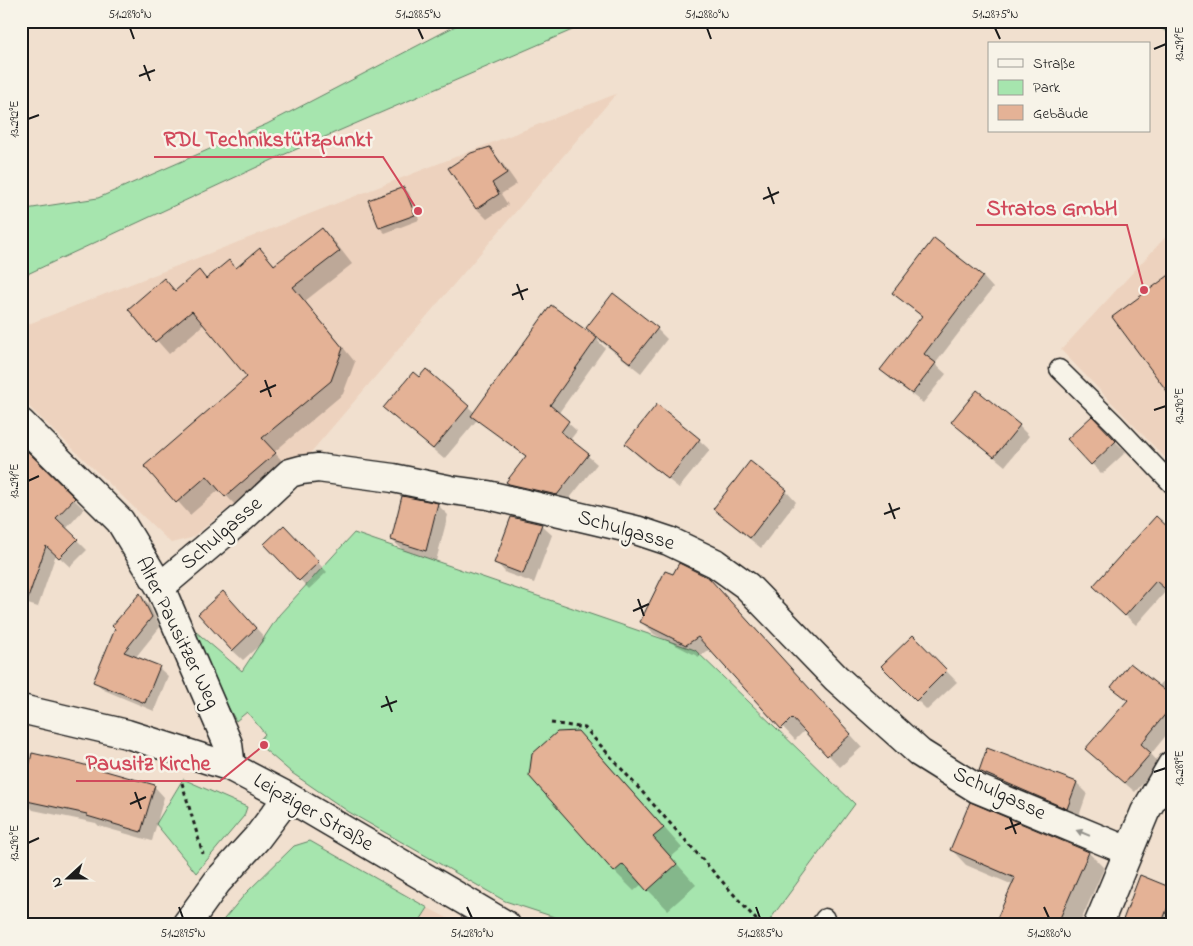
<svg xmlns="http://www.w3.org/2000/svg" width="1193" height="946" viewBox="0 0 1193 946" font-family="'Indie Flower',sans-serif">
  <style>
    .built { fill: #edd2be }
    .green { fill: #a6e5ae; stroke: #618065 }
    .shadow { fill: #0003 }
    .building { fill: #e4b296; stroke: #1c1c1c }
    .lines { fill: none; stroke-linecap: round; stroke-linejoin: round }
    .service-casing { stroke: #1c1c1c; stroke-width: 21 }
    .minor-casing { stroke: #1c1c1c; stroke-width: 31 }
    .tertiary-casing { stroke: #1c1c1c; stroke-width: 31 }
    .path { stroke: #1c1c1c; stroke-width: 3; stroke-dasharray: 4 4; stroke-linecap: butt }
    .service { stroke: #f7f3e8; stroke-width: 18 }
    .minor { stroke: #f7f3e8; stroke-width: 28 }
    .tertiary { stroke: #f7f3e8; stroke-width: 28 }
    .oneway { fill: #94928c }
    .ticks { fill: none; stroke: #1c1c1c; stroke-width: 2 }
    .labels { text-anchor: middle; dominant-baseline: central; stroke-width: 5; stroke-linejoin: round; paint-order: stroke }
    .street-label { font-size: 21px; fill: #1c1c1c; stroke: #f7f3e8 }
    .leader { fill: none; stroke: #d1495b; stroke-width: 2 }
    .callout-dot { fill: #d1495b; stroke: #f7f3e8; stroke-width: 2 }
    .callout-label { font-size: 22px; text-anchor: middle; font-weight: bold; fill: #d1495b; stroke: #f7f3e8; stroke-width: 5; stroke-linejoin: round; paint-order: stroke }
    .neatline { fill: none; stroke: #1c1c1c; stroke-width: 2 }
    .ticks-label { font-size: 12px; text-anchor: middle; fill: #1c1c1c }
  </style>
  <rect width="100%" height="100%" fill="#f1e0cf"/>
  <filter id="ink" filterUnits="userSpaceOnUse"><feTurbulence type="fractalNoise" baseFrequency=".02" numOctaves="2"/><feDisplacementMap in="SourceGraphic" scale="10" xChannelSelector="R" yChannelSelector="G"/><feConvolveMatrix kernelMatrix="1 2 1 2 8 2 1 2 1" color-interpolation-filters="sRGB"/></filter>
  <g filter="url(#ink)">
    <!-- built -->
    <path class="built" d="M 616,94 L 306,458 L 281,459 L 278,469 L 191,538 L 171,543 L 21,399 L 21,327 Z
      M 1172,230 L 1172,465 L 1061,350 Z
      M 428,908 L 461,925 L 417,925 Z"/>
    <!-- green -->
    <path class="green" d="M 465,21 L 593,21 L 283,155 L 21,277 L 21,208 L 26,209 L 98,198 L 267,124 Z
      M 1150,21 L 1172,21 L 1172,32 L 1170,34 Z
      M 354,533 L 695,650 L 855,804 L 766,925 L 579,925 L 505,901 L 349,812 L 292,773 L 257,743 L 265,734 L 247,712 L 236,721 L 217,687 L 188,625 L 242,671 L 279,615 Z
      M 183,779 L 247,807 L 244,816 L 196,873 L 156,824 Z
      M 310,841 L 428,908 L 417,925 L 219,925 L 246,893 L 294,846 Z"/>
    <!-- shadow -->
    <path class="shadow" d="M 490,149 L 500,160 L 517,184 L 501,194 L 508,205 L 487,219 L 477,209 L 450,168 Z
      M 404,188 L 409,193 L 419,220 L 385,233 L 380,228 L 370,201 Z
      M 322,230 L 335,242 L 352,264 L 305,301 L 355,362 L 343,394 L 274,452 L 288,467 L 239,509 L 220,489 L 190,515 L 146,466 L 249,377 L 204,324 L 169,354 L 129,309 L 164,280 L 176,292 L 236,269 L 260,249 L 276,266 Z
      M 934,239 L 983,277 L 993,288 L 935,364 L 946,374 L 923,403 L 892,380 L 882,370 L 923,318 L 893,292 Z
      M 551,307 L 596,339 L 597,338 L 587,328 L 657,329 L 667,339 L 641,373 L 599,340 L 598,341 L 605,348 L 558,414 L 577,431 L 570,440 L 597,464 L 566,503 L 516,491 L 508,482 L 527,457 L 477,420 L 444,459 L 385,408 L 419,378 L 426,370 L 475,413 Z
      M 1092,418 L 1126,452 L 1102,474 L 1092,464 Z
      M 1019,426 L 1029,436 L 1005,466 L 964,432 Z
      M 699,440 L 710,450 L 679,488 L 637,455 L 627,444 Z
      M 49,475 L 84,509 L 66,529 L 87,550 L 70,567 L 56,554 L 38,607 L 21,602 Z
      M 786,491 L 796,502 L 761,548 L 725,519 L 714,509 Z
      M 437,504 L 448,515 L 436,561 L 403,550 L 392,540 Z
      M 541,525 L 552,535 L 534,583 L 506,573 L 496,562 Z
      M 284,527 L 327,572 L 309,589 L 266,544 Z
      M 1172,532 L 1167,590 L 1136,625 L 1104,596 Z
      M 722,592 L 862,747 L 840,767 L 805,730 L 795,740 L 710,649 L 699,657 L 654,634 L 641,622 Z
      M 140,595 L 148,603 L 160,627 L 135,658 L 159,668 L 168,676 L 154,711 L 104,690 L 95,681 Z
      M 233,603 L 266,639 L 243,660 L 232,650 Z
      M 913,637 L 957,682 L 927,710 L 883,666 Z
      M 1172,671 L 1172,728 L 1151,754 L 1160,764 L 1135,792 L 1097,759 L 1128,701 L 1113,687 L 1158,687 Z
      M 578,733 L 598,753 L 682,848 L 671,857 L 696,885 L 668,910 L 642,884 L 634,891 L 614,871 Z
      M 980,771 L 1077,783 L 1087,793 L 1078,819 L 991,782 Z
      M 154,786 L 164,797 L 152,841 L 99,826 L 96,823 L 33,810 L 23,799 Z
      M 971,804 L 1089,853 L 1104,868 L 1079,925 L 996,925 L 1013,885 L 966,865 L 951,849 Z
      M 1172,889 L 1172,925 L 1123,925 Z"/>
    <!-- building -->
    <path class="building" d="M 490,147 L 507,173 L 492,183 L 499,194 L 476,209 L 448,168 L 471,153 Z
      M 404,187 L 415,215 L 379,228 L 368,200 Z
      M 322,228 L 340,251 L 293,287 L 343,348 L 331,381 L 262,438 L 276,453 L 225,497 L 207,476 L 176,503 L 144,466 L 247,377 L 192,311 L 155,342 L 128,309 L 164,278 L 175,291 L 199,270 L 206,279 L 229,260 L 236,268 L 260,248 L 274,265 Z
      M 934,238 L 983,276 L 924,354 L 936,363 L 912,394 L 880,370 L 922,316 L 892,293 Z
      M 1172,273 L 1172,398 L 1112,317 Z
      M 613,293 L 658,328 L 630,363 L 586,328 Z
      M 551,305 L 597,338 L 550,405 L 569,421 L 561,432 L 589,454 L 557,495 L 509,484 L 506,482 L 526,456 L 471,416 Z
      M 426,369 L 469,406 L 433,449 L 383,408 L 413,372 L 419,377 Z
      M 977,390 L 1020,425 L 994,457 L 951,422 Z
      M 657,404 L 700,439 L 668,479 L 625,444 Z
      M 1092,416 L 1116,441 L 1091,465 L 1067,439 Z
      M 21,445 L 75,498 L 56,518 L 78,539 L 59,558 L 46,546 L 26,604 L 21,604 Z
      M 750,461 L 787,490 L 750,538 L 713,509 Z
      M 402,496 L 438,503 L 426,551 L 391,540 Z
      M 1156,516 L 1172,531 L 1172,595 L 1156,581 L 1125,616 L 1093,586 Z
      M 511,517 L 542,524 L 523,574 L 494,563 Z
      M 284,525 L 319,562 L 299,581 L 264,544 Z
      M 679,563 L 709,578 L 851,734 L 827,756 L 792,718 L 781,729 L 698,637 L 686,645 L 640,622 L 665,571 L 673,574 Z
      M 223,591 L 256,628 L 232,651 L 198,614 Z
      M 140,593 L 152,617 L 124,652 L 160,666 L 145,703 L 93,682 L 115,629 L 112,626 Z
      M 913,635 L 947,670 L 916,701 L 881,666 Z
      M 1130,663 L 1172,696 L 1172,706 L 1141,744 L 1151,753 L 1125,783 L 1085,749 L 1128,700 L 1111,687 Z
      M 578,731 L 664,828 L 653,837 L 677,864 L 647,891 L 623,864 L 614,872 L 529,776 L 532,754 L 557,732 Z
      M 987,748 L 1077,782 L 1067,809 L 979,771 Z
      M 32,753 L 81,764 L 155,785 L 141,832 L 87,816 L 87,814 L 22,800 Z
      M 970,802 L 1089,852 L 1057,925 L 994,925 L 1015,878 L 950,850 Z
      M 1140,875 L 1172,888 L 1172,896 L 1161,925 L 1121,925 Z"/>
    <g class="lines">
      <!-- service casing -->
      <g class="service-casing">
        <path id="service" d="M 1059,369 L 1115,424 L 1172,484
          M 820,925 L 825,918"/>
      </g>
      <!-- minor casing -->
      <g class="minor-casing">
        <path id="minor" d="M 21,423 L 120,521 L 160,587 L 228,744 L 231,767
          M 160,587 L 243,517 L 290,473 L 301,470 L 318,468 L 393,478 L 451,490 L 488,495 L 636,530 L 669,541 L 715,563 L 747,586 L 836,678 L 920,753 L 976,788 L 1128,851"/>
      </g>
      <!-- tertiary casing -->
      <g class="tertiary-casing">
        <path id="tertiary" d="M 21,709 L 127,734 L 231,767 L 288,797 L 506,925
          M 186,925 L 217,882 L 257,838 L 288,797
          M 1098,925 L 1145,812 L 1172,765"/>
      </g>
      <!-- path -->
      <path class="path" d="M 551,723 L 585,728 L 761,925
        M 182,783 L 203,854"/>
      <!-- service -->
      <use href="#service" class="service"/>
      <!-- minor -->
      <use href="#minor" class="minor"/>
      <!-- tertiary -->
      <use href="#tertiary" class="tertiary"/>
    </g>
    <!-- one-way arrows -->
    <defs><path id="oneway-solid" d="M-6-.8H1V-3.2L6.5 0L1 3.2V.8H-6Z" transform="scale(1.25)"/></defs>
    <use class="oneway" href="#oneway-solid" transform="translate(1083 833) rotate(-158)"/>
  </g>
  <!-- ticks -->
  <path class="ticks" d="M 130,28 L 134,39M 418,28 L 423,39M 707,28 L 711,39M 995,28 L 1000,39M 1154,49 L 1166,44M 144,65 L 150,81M 139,76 L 155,70M 28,119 L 39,115M 768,187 L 774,204M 763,199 L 779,192M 517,284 L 523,300M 512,295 L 528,289M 265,380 L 271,397M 260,392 L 276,385M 1154,410 L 1166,406M 28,481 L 39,476M 889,503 L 895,519M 884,514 L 900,508M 638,599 L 644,616M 633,611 L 649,604M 386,696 L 392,712M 381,707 L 397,701M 1154,772 L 1166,768M 135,792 L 141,809M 130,804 L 146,797M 1010,818 L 1016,834M 1005,829 L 1021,823M 28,843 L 39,838M 179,907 L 183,918M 467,907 L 472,918M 756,907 L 760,918M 1044,907 L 1049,918"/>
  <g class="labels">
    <!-- street labels -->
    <g class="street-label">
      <text transform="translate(626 531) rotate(16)">Schulgasse</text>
      <text transform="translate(222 534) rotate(-41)">Schulgasse</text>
      <text transform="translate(177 633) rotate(64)">Alter Pausitzer Weg</text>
      <text transform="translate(999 794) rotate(25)">Schulgasse</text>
      <text transform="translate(313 813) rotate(30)">Leipziger Straße</text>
    </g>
  </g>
  <!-- callouts -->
  <path class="leader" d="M418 211L383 157H154M1144 290L1127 225H976M264 745L220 781H76"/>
  <g class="callout-dot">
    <circle cx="418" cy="211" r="5"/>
    <circle cx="1144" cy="290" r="5"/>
    <circle cx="264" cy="745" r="5"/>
  </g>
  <g class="callout-label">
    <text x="268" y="146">RDL Technikstützpunkt</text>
    <text x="1052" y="215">Stratos GmbH</text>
    <text x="148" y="770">Pausitz Kirche</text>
  </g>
  <!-- margin -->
  <rect width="1193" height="946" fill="none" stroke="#f7f3e8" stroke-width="55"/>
  <!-- legend -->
  <rect x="988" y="42" width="162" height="90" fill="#f7f3e8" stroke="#9f9d96"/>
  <rect x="998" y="59" width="25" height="8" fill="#f7f3e8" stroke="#9f9d96"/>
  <text x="1033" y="68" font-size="15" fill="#1c1c1c">Straße</text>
  <rect x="998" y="80" width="25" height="15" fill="#a6e5ae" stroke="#9f9d96"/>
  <text x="1033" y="92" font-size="15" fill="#1c1c1c">Park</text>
  <rect x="998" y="105" width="25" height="15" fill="#e4b296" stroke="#9f9d96"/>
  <text x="1033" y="118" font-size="15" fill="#1c1c1c">Gebäude</text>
  <!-- north arrow -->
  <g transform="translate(68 878) rotate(249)" stroke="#f7f3e8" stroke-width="4" paint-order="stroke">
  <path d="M0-4L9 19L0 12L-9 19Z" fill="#1c1c1c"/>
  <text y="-8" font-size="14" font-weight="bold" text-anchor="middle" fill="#1c1c1c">N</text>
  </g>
  <rect x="28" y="28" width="1138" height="890" class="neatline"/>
  <g class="ticks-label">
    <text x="130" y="18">51.2890°N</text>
    <text x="418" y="18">51.2885°N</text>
    <text x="707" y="18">51.2880°N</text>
    <text x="995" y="18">51.2875°N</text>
    <text transform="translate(1179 44) rotate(-90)" y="4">13.291°E</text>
    <text transform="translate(14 119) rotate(-90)" y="4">13.292°E</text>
    <text transform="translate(1179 406) rotate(-90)" y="4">13.290°E</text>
    <text transform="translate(14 481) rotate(-90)" y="4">13.291°E</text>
    <text transform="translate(1179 768) rotate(-90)" y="4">13.289°E</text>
    <text transform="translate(14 843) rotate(-90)" y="4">13.290°E</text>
    <text x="183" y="937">51.2895°N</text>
    <text x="472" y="937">51.2890°N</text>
    <text x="760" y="937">51.2885°N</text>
    <text x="1049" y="937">51.2880°N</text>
  </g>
</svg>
